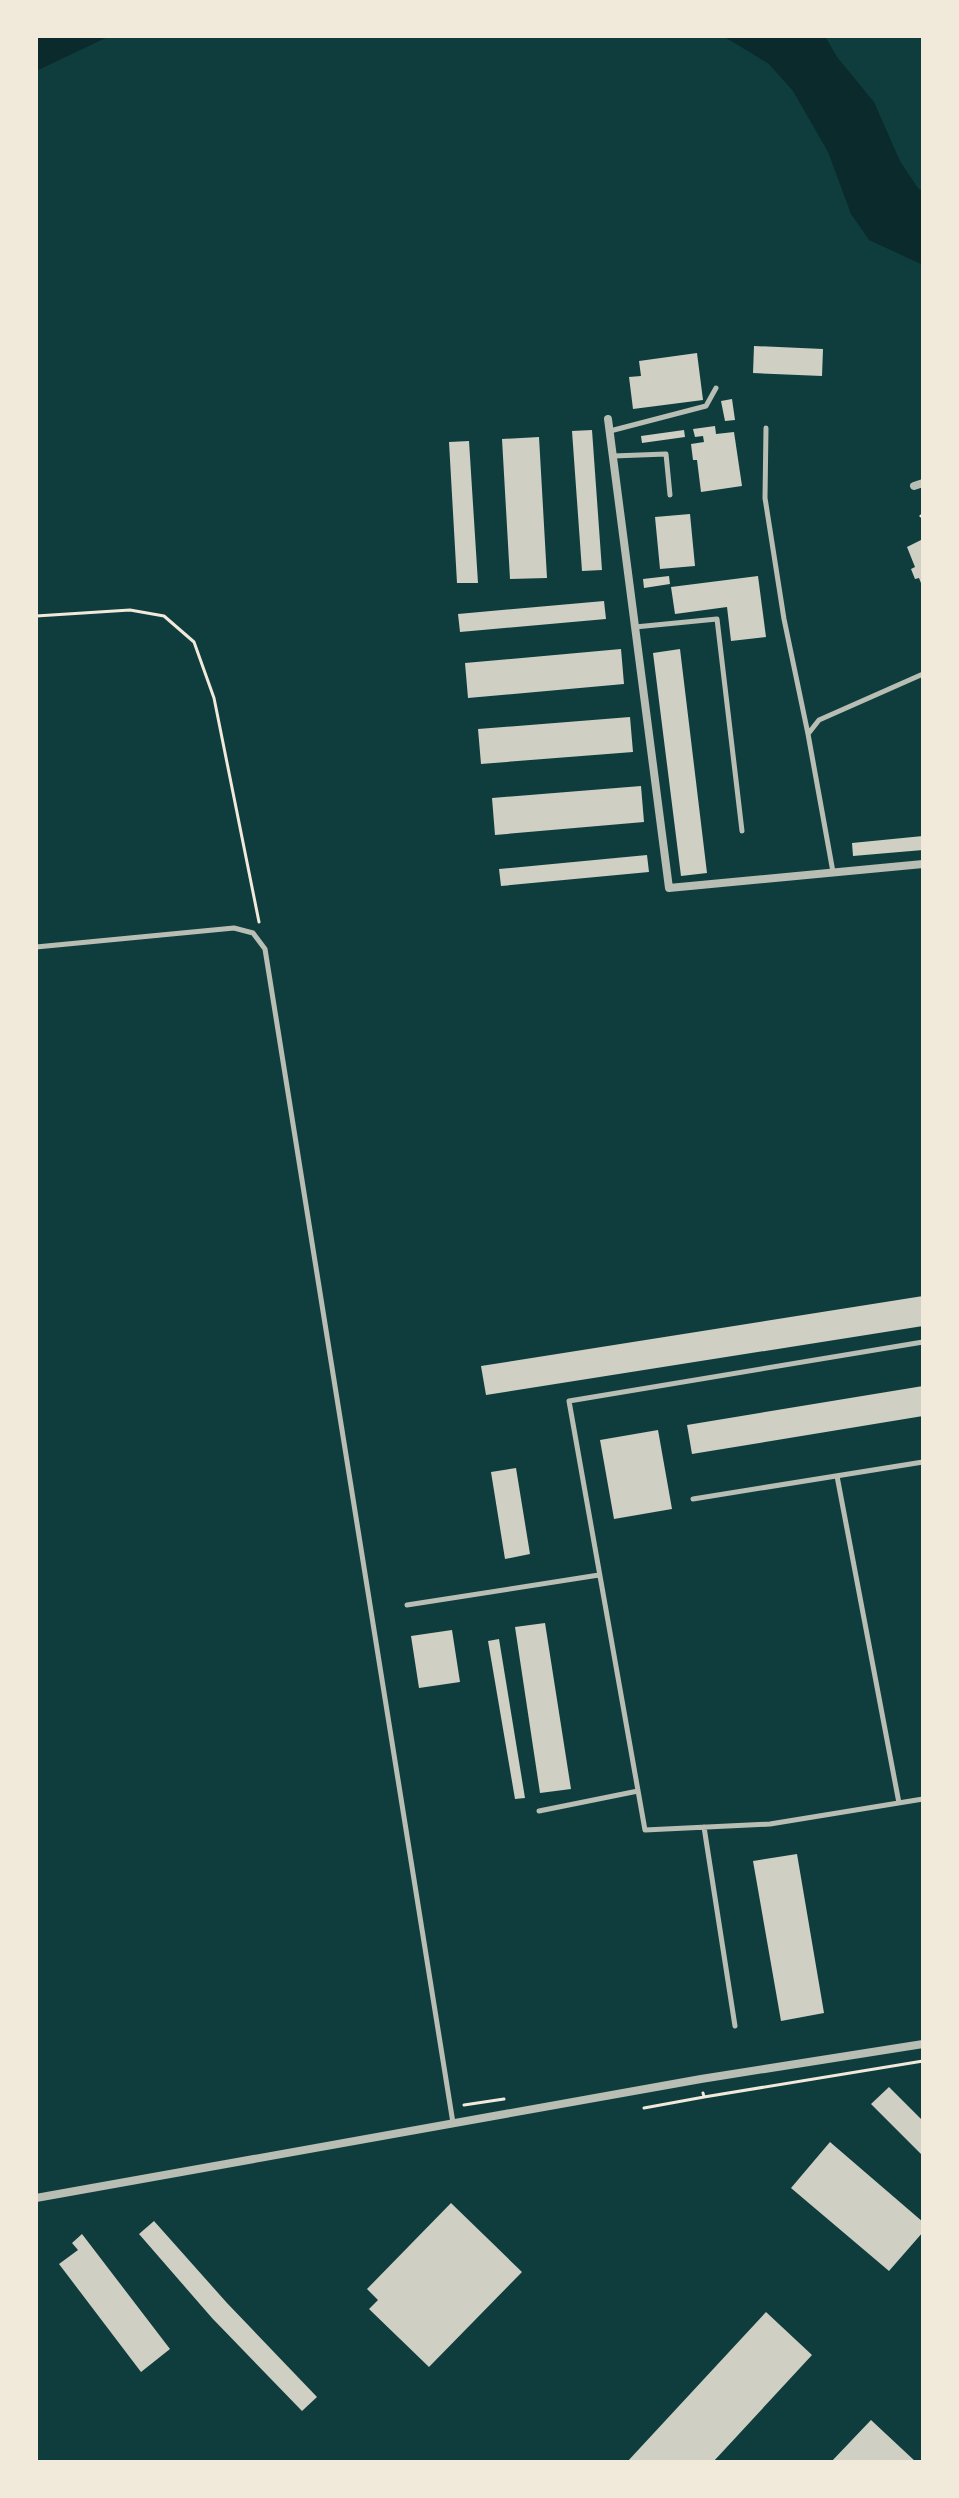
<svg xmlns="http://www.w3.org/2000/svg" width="959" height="2498" viewBox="0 0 959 2498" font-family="Commissioner,sans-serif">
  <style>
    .water { fill: #0a2a2b }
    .building { fill: #cfcfc3 }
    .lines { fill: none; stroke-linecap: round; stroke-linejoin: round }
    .path { stroke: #f1e9da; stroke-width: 3 }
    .service { stroke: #b8beb3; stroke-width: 5 }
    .minor { stroke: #b8beb3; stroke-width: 8 }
  </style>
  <rect width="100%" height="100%" fill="#0f3d3e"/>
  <!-- water -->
  <path class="water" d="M 36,36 L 110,36 L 36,71 Z
    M 723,36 L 825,36 L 837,57 L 874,102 L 900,161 L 918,188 L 923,192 L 923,265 L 869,240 L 851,214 L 828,152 L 793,91 L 769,64 Z"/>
  <!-- building -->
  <path class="building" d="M 754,346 L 823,349 L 822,376 L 753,373 Z
    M 697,353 L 703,400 L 633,409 L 629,377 L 641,376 L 639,361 Z
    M 732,399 L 735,420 L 725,421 L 721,401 Z
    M 715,426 L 716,434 L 734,432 L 742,486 L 701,492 L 697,460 L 693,460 L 691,444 L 704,442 L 703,436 L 695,437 L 693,429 Z
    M 592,430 L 602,570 L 582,571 L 572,431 Z
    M 684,430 L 685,437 L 642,443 L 641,436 Z
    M 539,437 L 547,578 L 510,579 L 502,439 Z
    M 469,441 L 478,583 L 457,583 L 449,442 Z
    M 690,514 L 695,566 L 660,569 L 655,517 Z
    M 923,539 L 923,588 L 919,578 L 915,579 L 911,569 L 915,567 L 907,547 Z
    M 669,576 L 670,584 L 644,588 L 643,579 Z
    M 758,576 L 766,637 L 731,641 L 727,607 L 675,614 L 671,587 Z
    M 604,601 L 606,619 L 460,632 L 458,614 Z
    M 621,649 L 624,684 L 468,698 L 465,663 Z
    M 680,649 L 707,873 L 681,876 L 653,653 Z
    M 630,717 L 633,752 L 481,764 L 478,729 Z
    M 641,786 L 644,822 L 495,835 L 492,798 Z
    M 923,836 L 923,850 L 853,856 L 852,843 Z
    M 647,855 L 649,872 L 501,886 L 499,869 Z
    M 923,1296 L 923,1326 L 486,1395 L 481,1366 Z
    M 923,1386 L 923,1416 L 692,1454 L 687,1425 Z
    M 658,1430 L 672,1509 L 614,1519 L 600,1440 Z
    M 516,1468 L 530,1554 L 505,1559 L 491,1472 Z
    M 545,1623 L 571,1789 L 540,1793 L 515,1627 Z
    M 452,1630 L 460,1682 L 419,1688 L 411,1636 Z
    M 499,1639 L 525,1798 L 515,1799 L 488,1641 Z
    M 797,1854 L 824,2013 L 781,2021 L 753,1861 Z
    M 889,2087 L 923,2121 L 923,2156 L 871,2104 Z
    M 830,2142 L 923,2222 L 923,2232 L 889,2271 L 791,2188 Z
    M 451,2203 L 522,2272 L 429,2367 L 369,2309 L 378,2300 L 367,2289 Z
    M 154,2221 L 227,2303 L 317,2397 L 302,2411 L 212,2318 L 139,2234 Z
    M 82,2234 L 170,2349 L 141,2372 L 59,2264 L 78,2250 L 72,2243 Z
    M 766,2312 L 812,2355 L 713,2462 L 627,2462 Z
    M 871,2420 L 916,2462 L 831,2462 Z"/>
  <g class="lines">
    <!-- path -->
    <path class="path" d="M 923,515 L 921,516 L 923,517
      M 36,616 L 130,610 L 164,616 L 194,642 L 214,698 L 259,922
      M 703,2093 L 704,2097 L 923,2061
      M 464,2105 L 504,2099
      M 644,2108 L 704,2097"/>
    <!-- service -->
    <path class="service" d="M 766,428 L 765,498 L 784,619 L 808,734
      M 610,431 L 706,406 L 716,388
      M 613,456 L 666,454 L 670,495
      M 635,627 L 717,619 L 742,831
      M 833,872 L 808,734 L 819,720 L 923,674
      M 36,947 L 234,928 L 253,933 L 265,949 L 453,2123
      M 923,1342 L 569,1401 L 645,1830 L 770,1824 L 923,1799
      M 837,1476 L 899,1803
      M 693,1499 L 923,1462
      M 407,1605 L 599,1575
      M 539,1811 L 638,1791
      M 704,1827 L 735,2026"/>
    <!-- minor -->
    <path class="minor" d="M 608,419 L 669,888 L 923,864
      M 914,486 L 923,483
      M 36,2198 L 701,2079 L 923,2044"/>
  </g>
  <!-- border -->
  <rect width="959" height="2498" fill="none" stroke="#f1e9da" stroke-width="76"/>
</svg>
